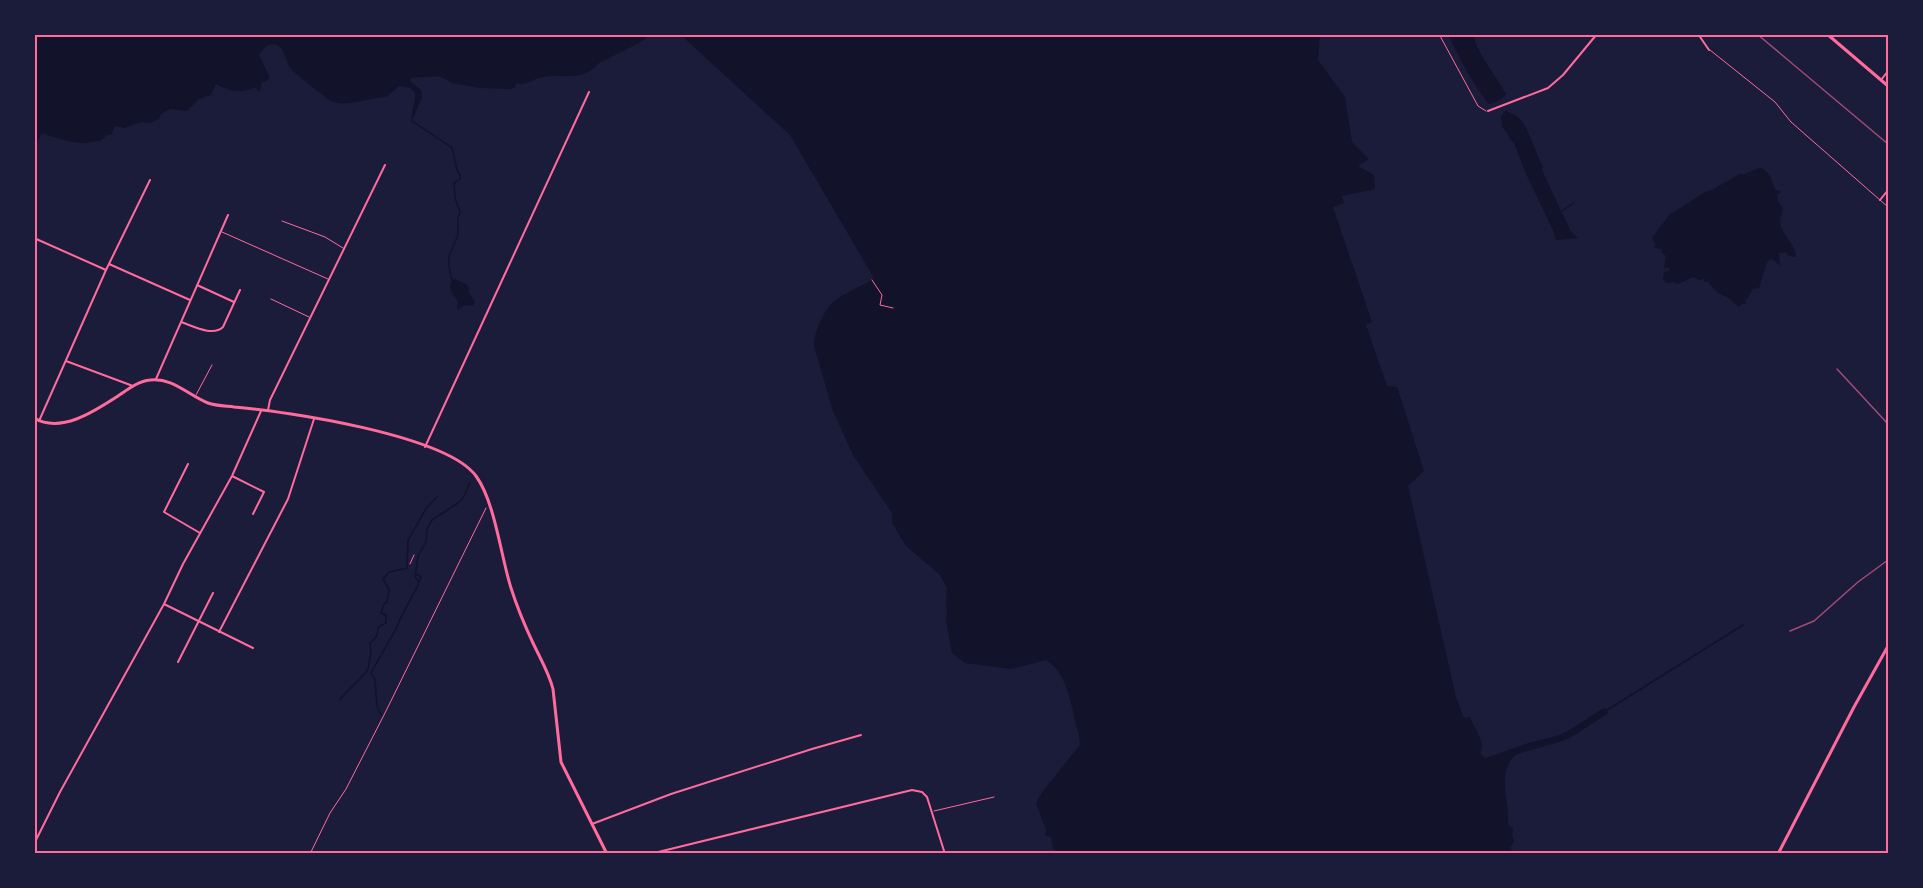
<svg xmlns="http://www.w3.org/2000/svg" width="1923" height="888" viewBox="0 0 1923 888" font-family="Signika,sans-serif">
  <style>
    .water { fill: #12122b }
    .lines { fill: none; stroke-linecap: round; stroke-linejoin: round }
    .stream { stroke: #12122b; stroke-width: 1.5 }
    .river { stroke: #12122b; stroke-width: 7 }
    .path { stroke: #ff6b9d; stroke-width: 1 }
    .service { stroke: #ff6b9d; stroke-width: 1 }
    .minor { stroke: #ff6b9d; stroke-width: 2 }
    .tertiary { stroke: #ff6b9d; stroke-width: 3 }
    .secondary { stroke: #ff6b9d; stroke-width: 3 }
    .rail { stroke: #a44b75; stroke-width: 1.5 }
    .neatline { fill: none; stroke: #ff6b9d; stroke-width: 2 }
  </style>
  <rect width="100%" height="100%" fill="#1b1b3a"/>
  <!-- water -->
  <path class="water" d="M 35,34 L 651,34 L 651,35 L 637,44 L 599,63 C 581,84 561,72 539,78 C 531,80 526,86 517,83 L 514,88 L 510,89 L 481,88 L 452,83 L 439,76 L 411,78 L 410,81 L 421,90 L 422,97 L 412,121 C 410,113 416,102 415,93 L 410,88 L 399,86 L 386,97 C 370,97 347,108 331,101 C 327,99 296,74 291,69 C 286,63 286,54 281,48 C 273,39 263,47 259,55 L 270,78 L 265,82 L 262,82 L 260,91 L 258,91 L 255,87 C 243,94 228,91 216,84 L 211,95 L 199,99 L 187,111 L 170,109 L 161,114 L 159,119 L 150,123 L 142,122 L 124,128 L 115,126 L 111,135 L 107,135 L 100,141 C 94,141 90,142 85,143 C 74,144 53,137 42,133 L 35,145 Z
    M 681,35 L 1320,35 L 1318,60 L 1345,97 L 1352,142 L 1369,159 L 1358,166 L 1374,175 L 1375,189 L 1342,196 L 1344,203 L 1333,207 L 1372,322 L 1366,325 L 1387,386 L 1397,387 L 1424,471 L 1408,486 L 1456,697 L 1464,718 L 1470,717 C 1473,725 1481,737 1482,745 C 1482,752 1478,753 1485,758 L 1515,748 L 1517,753 C 1495,773 1510,798 1508,824 L 1513,828 L 1512,835 L 1514,841 L 1510,848 L 1515,853 L 1060,854 L 1053,848 L 1051,837 L 1045,835 L 1046,830 L 1036,803 L 1043,791 L 1080,745 L 1079,736 C 1072,712 1069,673 1046,660 L 1011,669 L 965,663 L 952,653 L 946,620 L 947,609 L 946,603 L 947,588 L 940,575 L 906,546 L 892,523 L 892,513 L 853,455 L 833,411 L 814,346 C 813,335 824,311 832,303 C 844,292 862,287 874,278 L 790,135 Z
    M 1448,35 L 1472,35 L 1474,36 C 1475,50 1498,79 1506,94 C 1504,98 1493,104 1488,104 L 1467,72 Z
    M 1506,110 C 1509,113 1516,115 1518,117 C 1528,125 1536,155 1543,167 L 1542,170 L 1570,230 L 1578,238 L 1556,240 L 1553,230 L 1527,176 L 1514,143 C 1509,139 1508,132 1502,127 L 1501,116 Z
    M 1758,168 C 1770,168 1772,182 1776,191 L 1779,190 L 1781,192 L 1777,195 L 1778,201 L 1783,209 C 1782,213 1781,216 1780,219 C 1779,234 1796,243 1796,257 L 1789,256 L 1786,252 L 1779,253 L 1780,266 L 1775,261 L 1771,259 L 1767,262 L 1759,288 L 1753,289 L 1748,298 L 1745,300 L 1746,304 L 1742,304 L 1739,307 L 1729,298 L 1718,293 L 1708,282 L 1704,282 L 1704,279 L 1699,280 L 1694,277 C 1687,279 1683,283 1676,284 L 1675,282 L 1667,283 L 1663,280 L 1664,272 L 1669,271 L 1669,268 L 1664,268 L 1666,256 L 1661,252 L 1663,250 L 1654,247 L 1656,245 L 1652,238 L 1669,215 L 1705,192 L 1712,190 L 1740,174 L 1745,174 Z
    M 454,279 L 466,284 L 469,288 L 468,292 L 475,302 L 473,306 L 465,305 L 458,310 L 457,308 L 458,301 C 452,293 446,288 454,279 Z"/>
  <g class="lines">
    <!-- stream -->
    <path class="stream" d="M 412,121 L 451,147 C 456,156 454,168 460,175 L 460,179 L 454,183 C 455,198 454,197 460,211 L 458,218 L 458,235 L 449,256 L 449,266 L 452,281
      M 1562,211 L 1573,203
      M 416,574 L 421,577 L 419,582
      M 340,700 C 347,689 364,677 368,669 C 370,664 368,660 371,655 L 370,643 C 376,638 378,636 378,627 L 386,623 L 386,615 L 381,613 L 384,604 L 387,602 L 389,589 L 383,579 L 389,572 L 407,568 L 408,540 L 427,507 L 437,497
      M 1604,712 L 1743,625
      M 381,715 L 377,706 L 375,679 L 371,673 L 397,627 L 400,619 L 417,587 L 419,582 L 415,577 L 418,556 L 426,542 L 427,529 L 432,520 L 458,503 L 463,498 L 470,483"/>
    <!-- river -->
    <path class="river" d="M 1508,755 C 1525,745 1545,744 1563,737 C 1577,731 1590,720 1604,712"/>
    <!-- path -->
    <path class="path" d="M 872,280 L 882,295 L 880,305 L 893,308
      M 410,564 L 414,555
      M 310,854 L 330,813 L 346,789 L 385,713 L 486,508"/>
    <!-- service -->
    <path class="service" d="M 1439,34 L 1478,106 L 1486,111
      M 1710,50 L 1775,102 L 1791,122 L 1888,207
      M 282,221 L 325,237 L 343,248
      M 222,232 L 328,279
      M 271,299 L 309,317
      M 196,395 L 212,365
      M 934,811 L 994,797
      M 1021,854 L 1026,853"/>
    <!-- minor -->
    <path class="minor" d="M 1698,34 L 1709,50
      M 1881,80 L 1888,71
      M 1488,111 L 1548,88 L 1563,75 L 1597,34
      M 1880,200 L 1888,190
      M 34,238 L 106,270
      M 109,264 L 190,300
      M 197,285 L 234,302
      M 181,322 C 193,326 213,337 223,327 L 240,290
      M 66,361 L 133,386
      M 156,379 L 228,215
      M 268,410 L 270,400 L 385,165
      M 39,421 L 106,270 L 150,180
      M 425,447 L 589,92
      M 188,464 L 164,512 L 200,533
      M 232,476 L 264,492 L 253,514
      M 164,604 L 253,648
      M 219,632 L 288,499 L 314,419
      M 178,662 L 213,593
      M 592,824 L 671,794 L 812,749 L 861,735
      M 34,844 L 60,792 L 164,604 L 183,564 L 232,476 L 261,411
      M 650,854 L 912,790 L 922,792 L 927,797 L 945,854"/>
    <!-- tertiary -->
    <path class="tertiary" d="M 1827,34 L 1888,86
      M 34,418 C 61,434 95,411 118,396 C 127,390 138,381 150,380 C 172,377 188,395 208,403 C 216,406 226,406 234,407 C 286,411 446,435 476,476 C 495,502 501,557 511,588 C 517,607 525,626 533,643 C 540,658 549,673 553,689 L 561,762 L 607,854"/>
    <!-- secondary -->
    <path class="secondary" d="M 1778,854 L 1854,707 L 1888,646"/>
    <!-- rail -->
    <path class="rail" d="M 1757,34 L 1888,144
      M 1837,369 L 1888,424
      M 1790,631 L 1814,621 L 1858,582 L 1888,560"/>
  </g>
  <!-- border -->
  <rect width="1923" height="888" fill="none" stroke="#1b1b3a" stroke-width="72"/>
  <rect x="36" y="36" width="1851" height="816" class="neatline"/>
</svg>
